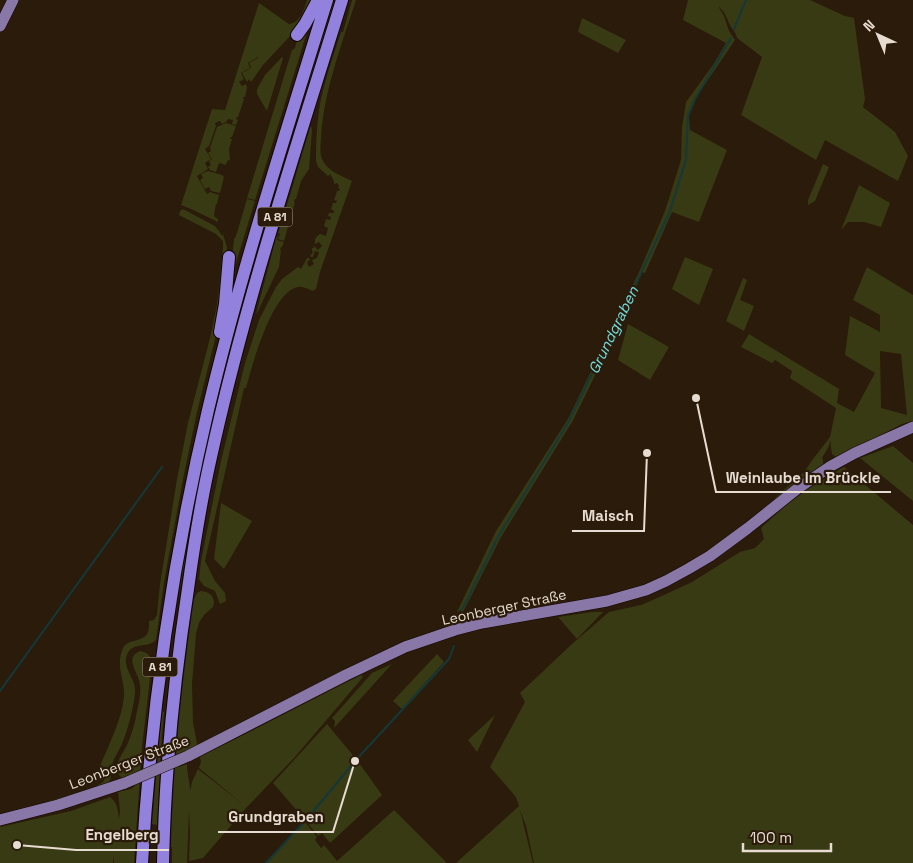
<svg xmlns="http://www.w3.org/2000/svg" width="913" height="863" viewBox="0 0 913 863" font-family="'Space Grotesk',sans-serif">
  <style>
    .green { fill: #383a13; fill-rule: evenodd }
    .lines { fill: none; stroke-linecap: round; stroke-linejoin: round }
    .stream { stroke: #13393a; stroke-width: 2 }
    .major-casing { stroke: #130600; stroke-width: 12 }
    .highway-casing { stroke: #130600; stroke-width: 14 }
    .major { stroke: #8977a7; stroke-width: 11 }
    .highway { stroke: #9381de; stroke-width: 12 }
    .major-bridge-casing { stroke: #130600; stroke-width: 12; stroke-linecap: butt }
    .major-bridge { stroke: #8977a7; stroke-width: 11 }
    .labels { text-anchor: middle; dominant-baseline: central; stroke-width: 4.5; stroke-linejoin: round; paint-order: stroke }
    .shield { fill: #2b1b0a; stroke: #afa295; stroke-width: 1 }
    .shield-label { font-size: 12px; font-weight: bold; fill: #e7dcd1 }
    .street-label { font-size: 14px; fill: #e7dcd1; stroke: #2b1b0a }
    .water-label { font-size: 15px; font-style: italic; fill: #71dee2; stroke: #2b1b0a }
    .leader { fill: none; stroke: #e7dcd1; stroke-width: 2 }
    .callout-dot { fill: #e7dcd1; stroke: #2b1b0a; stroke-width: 2 }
    .callout-label { font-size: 15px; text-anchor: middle; font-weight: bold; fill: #e7dcd1; stroke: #2b1b0a; stroke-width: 4.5; stroke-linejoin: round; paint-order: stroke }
  </style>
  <rect width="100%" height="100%" fill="#2b1b0a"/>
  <!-- green -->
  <path class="green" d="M 307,0 L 314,0 L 293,33 L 263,65 L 251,82 L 249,79 L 247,82 L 242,73 L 251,68 L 249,63 L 258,58 L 258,57 L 248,63 L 250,68 L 241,73 L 244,79 L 239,82 L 242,86 L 246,84 L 247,87 L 245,97 L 243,97 L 243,99 L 244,99 L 238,117 L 237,117 L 236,119 L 238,120 L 236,125 L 232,124 L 233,120 L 228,119 L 226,122 L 222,124 L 220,121 L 215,123 L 216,126 L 209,146 L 205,149 L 211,159 L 205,163 L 208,169 L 197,176 L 207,194 L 210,192 L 219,195 L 217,204 L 216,204 L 214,215 L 215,217 L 218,219 L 218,222 L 191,209 L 181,205 L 212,109 L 225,110 L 259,3 L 289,24 C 300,23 304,10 307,0 Z
    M 333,0 L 335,0 C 293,135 249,270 216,407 C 201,467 190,528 180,589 L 178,589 C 191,515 205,442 223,370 C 254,245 295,123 333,0 Z
    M 352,0 L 356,0 C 342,44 324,90 321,137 C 321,144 319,152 322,159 C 327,171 342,176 352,181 L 320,272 L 316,289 L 313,291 C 308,289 302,286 298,287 C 272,291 252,366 246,388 L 244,388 L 205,561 L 215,581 L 225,593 L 226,601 L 220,604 L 215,591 L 204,586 L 199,579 L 201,561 L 221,461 L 245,363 L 259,320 L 276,287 L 282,279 L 298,267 L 301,269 L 307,258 L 309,258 L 310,260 L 307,262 L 309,267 L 314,264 L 312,260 L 317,258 L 319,252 L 315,251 L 313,257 L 311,257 L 310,255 L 312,254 L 313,252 L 312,251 L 312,248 L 314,248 L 313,245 L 318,250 L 322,246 L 319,242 L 315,244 C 314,240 316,236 320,234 L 326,236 L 328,228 L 324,226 L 326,219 L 330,220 L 331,217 L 328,216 L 329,213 L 334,213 L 334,211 L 331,209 L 333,203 L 336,203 L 337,201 L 334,200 L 337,191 L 339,191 L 340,189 L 338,188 L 339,186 L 337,183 L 334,184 L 334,181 L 330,174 L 328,176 L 318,167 L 316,161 C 316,141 317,119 321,99 C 326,76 334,54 341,32 L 343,32 Z
    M 688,0 L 810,0 L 845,16 L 854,18 L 865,99 L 863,107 L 895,132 L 908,156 L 898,181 L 825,140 L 816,160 L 741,115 L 762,57 L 737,38 C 735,30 732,30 729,23 C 726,16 724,11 718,6 L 724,16 L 729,31 L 735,40 L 695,99 L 689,116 L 690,130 L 727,150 L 699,222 L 672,212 L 645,273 L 642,272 L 635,290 L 588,390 L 572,422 L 501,537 L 462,614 L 461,610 L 457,612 L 496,531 L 568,419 L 640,270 L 665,211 L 681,160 L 682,127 L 686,102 L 713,65 L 726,43 L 683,20 Z
    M 582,18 L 626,40 L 618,53 L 578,32 Z
    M 308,29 L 255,200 L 247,198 L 292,50 L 295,48 L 297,40 Z
    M 282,57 L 283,58 L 267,111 L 257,94 L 257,89 L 265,75 Z
    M 226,123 L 236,126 L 232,137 L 231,137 L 230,139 L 232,139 L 229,149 L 230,160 L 227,161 L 226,165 L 219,163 L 216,172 L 210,170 L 208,167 L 211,165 L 209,161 L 212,159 L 208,153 L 211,151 L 210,148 L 217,127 Z
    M 311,125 L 312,130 L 309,169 L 301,181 L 296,199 L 295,199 L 294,202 L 295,202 L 284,241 L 278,239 L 280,234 L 278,233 L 280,228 Z
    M 823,164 L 829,167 L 815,201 L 808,205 L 808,200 Z
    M 208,171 L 222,175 L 224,177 L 220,193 L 211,191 L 209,187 L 205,189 L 200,180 L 203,178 L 201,174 Z
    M 859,185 L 890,203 L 881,227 L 864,222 L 848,222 L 841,230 Z
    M 247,199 L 255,201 L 231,279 L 231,268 L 234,239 L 236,236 Z
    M 183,209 L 215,226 L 219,231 L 222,236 L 223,234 L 227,247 L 219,323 L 197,412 L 184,474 L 164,582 L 156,640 C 147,649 132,641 127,655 C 122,666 134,678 135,688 C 136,699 128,730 123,741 C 121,748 116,754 113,762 C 111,767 112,772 111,777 C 110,781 107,784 105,787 L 17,811 L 95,787 L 103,782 L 107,774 L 104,768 L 100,766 C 109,744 121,722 124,697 C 125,679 115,667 123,648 C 128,638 144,643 148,632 C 149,629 149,624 149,621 L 154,620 L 157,615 L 160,584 L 177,479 L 188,423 L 210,338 L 217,305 L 223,248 L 223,241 L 216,234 L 179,215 L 180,211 Z
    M 278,235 L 277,240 L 284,242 L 282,247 L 281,247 L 280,250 L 281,250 L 279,267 L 258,311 L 256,314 L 276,238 Z
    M 685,257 L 713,269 L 699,305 L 672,289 Z
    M 867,267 L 913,295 L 913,421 L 902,424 L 837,458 L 832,454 L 830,440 L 829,446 L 822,458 L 823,459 L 823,465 L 777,499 L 774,499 L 804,472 L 813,459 L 830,437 L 836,408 L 790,378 L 792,371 L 775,360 L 772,363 L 741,347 L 749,334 L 839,389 L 837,403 L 854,412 L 875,373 L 845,355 L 850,316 L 880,332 L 880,315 L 853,300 ZM 880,351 L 901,354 L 907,415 L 881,408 Z
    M 743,278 L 747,280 L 740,300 L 754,306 L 744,331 L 726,321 Z
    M 628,324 L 669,347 L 650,380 L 618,360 Z
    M 893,446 L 913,463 L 913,501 L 860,458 Z
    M 844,467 L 913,525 L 913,863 L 534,863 L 526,826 L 520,810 L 533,863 L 456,863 L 519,806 L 516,797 L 490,767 L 525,702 L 520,693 L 572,644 L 609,612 L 641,605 L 664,595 L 692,582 L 740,552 L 755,548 L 764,539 L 761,528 L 783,508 L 806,490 Z
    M 221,503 L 252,521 L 224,569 L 214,559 Z
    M 201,591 C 208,592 213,594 214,602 L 213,607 L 204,615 L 199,623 L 196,634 L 192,684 L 193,722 L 197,744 L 196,747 L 180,755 L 179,767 L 187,764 C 187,774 190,782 190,791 L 192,782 L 198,769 L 244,805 L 199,768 L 201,762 L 200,757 L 361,675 L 363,677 L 295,757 L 247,807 L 203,858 L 189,861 L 190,833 L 189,811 L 187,863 L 172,863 L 172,847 L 171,847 C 173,764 182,681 194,599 L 197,593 Z
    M 592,612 L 603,612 L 577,639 L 558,617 Z
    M 140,651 C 147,652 150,655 152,661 L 142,747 L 134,863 L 114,863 L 114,855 L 113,863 L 0,863 L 0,827 L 71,811 L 110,797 C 118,803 118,811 119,819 L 120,811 L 118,792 L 131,789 L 135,786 L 136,774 L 123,779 C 119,776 116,771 117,766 C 118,759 124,751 127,745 C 132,734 135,723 137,711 C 139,703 141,694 140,685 C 139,672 123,659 140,651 Z
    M 437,654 L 444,662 L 402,709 L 393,701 Z
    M 392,664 L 334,728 L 335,721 L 332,718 L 372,673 Z
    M 162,711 L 164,712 L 161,750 L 157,825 L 152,824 Z
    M 495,715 L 477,752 L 468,740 Z
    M 327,724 L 356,759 L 305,820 L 273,783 Z
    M 357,760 L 382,795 L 330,843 L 322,833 L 318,836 L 306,821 Z
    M 394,810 L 447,863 L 267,863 L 305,822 L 317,837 L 315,840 L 321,848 L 324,845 L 337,861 Z"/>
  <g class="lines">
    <!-- stream -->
    <path class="stream" d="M 734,29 L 746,0
      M 462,610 L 498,537 L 568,423 L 642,271 L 670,211 L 686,160 L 688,116 L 695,99 L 731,38
      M 0,691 L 162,467
      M 266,863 L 308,818 L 355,761 L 449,659 L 454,646"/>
    <!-- major casing -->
    <g class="major-casing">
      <path id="major" d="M 0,26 L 13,0
        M 188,756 L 346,675 L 405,647 L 455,630 L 482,623 L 607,601 L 646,590 L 666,581 L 688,569 L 710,556 L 748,528 L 797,489 L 831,466 L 855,453 L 913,427
        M 0,820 L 58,805 L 125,783"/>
    </g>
    <!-- highway casing -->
    <g class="highway-casing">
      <path id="highway" d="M 297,35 L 305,24 L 318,0
        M 220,332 L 225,304 L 229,257
        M 142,863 C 151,710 173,559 208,410 C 241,271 285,136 327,0
        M 163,863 C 165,771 174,680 188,589 C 194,545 201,501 211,457 C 245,302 295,152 342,0"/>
    </g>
    <!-- major -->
    <use href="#major" class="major"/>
    <!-- highway -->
    <use href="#highway" class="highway"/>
    <!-- major-bridge casing -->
    <g class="major-bridge-casing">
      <path id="major-bridge" d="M 125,783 L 188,756"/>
    </g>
    <!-- major-bridge -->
    <use href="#major-bridge" class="major-bridge"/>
  </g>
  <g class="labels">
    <!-- shield labels -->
    <g class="shield">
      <rect x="257.5" y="207.5" width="35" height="19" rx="4"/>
      <rect x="142.5" y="657.5" width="35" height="19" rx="4"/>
    </g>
    <g class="shield-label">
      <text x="275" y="217">A 81</text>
      <text x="160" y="667">A 81</text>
    </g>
    <!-- street labels -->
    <g class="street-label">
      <text transform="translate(504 607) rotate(-12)">Leonberger Straße</text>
      <text transform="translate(129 762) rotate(-21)">Leonberger Straße</text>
    </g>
    <!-- water labels -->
    <g class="water-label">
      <text transform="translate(613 330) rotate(-64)">Grundgraben</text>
    </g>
  </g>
  <!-- callouts -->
  <path class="leader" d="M696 398L716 492H891M647 453L644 531H572M355 761L333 832H218M17 845L76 850H169"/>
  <g class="callout-dot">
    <circle cx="696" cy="398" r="5"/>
    <circle cx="647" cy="453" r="5"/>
    <circle cx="355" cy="761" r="5"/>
    <circle cx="17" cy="845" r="5"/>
  </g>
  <g class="callout-label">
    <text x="803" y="483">Weinlaube Im Brückle</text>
    <text x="608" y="521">Maisch</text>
    <text x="276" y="822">Grundgraben</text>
    <text x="122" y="840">Engelberg</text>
  </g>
  <!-- north arrow -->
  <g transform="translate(878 35) rotate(316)" stroke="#2b1b0a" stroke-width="4" paint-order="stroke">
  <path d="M0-4L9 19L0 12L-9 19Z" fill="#e7dcd1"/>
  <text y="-8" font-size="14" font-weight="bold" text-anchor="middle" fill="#e7dcd1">N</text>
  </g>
  <!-- scale -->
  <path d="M743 843v8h88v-8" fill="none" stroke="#e7dcd1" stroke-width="2.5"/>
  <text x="750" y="843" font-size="15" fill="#e7dcd1" stroke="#2b1b0a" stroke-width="4" paint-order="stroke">100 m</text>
</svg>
